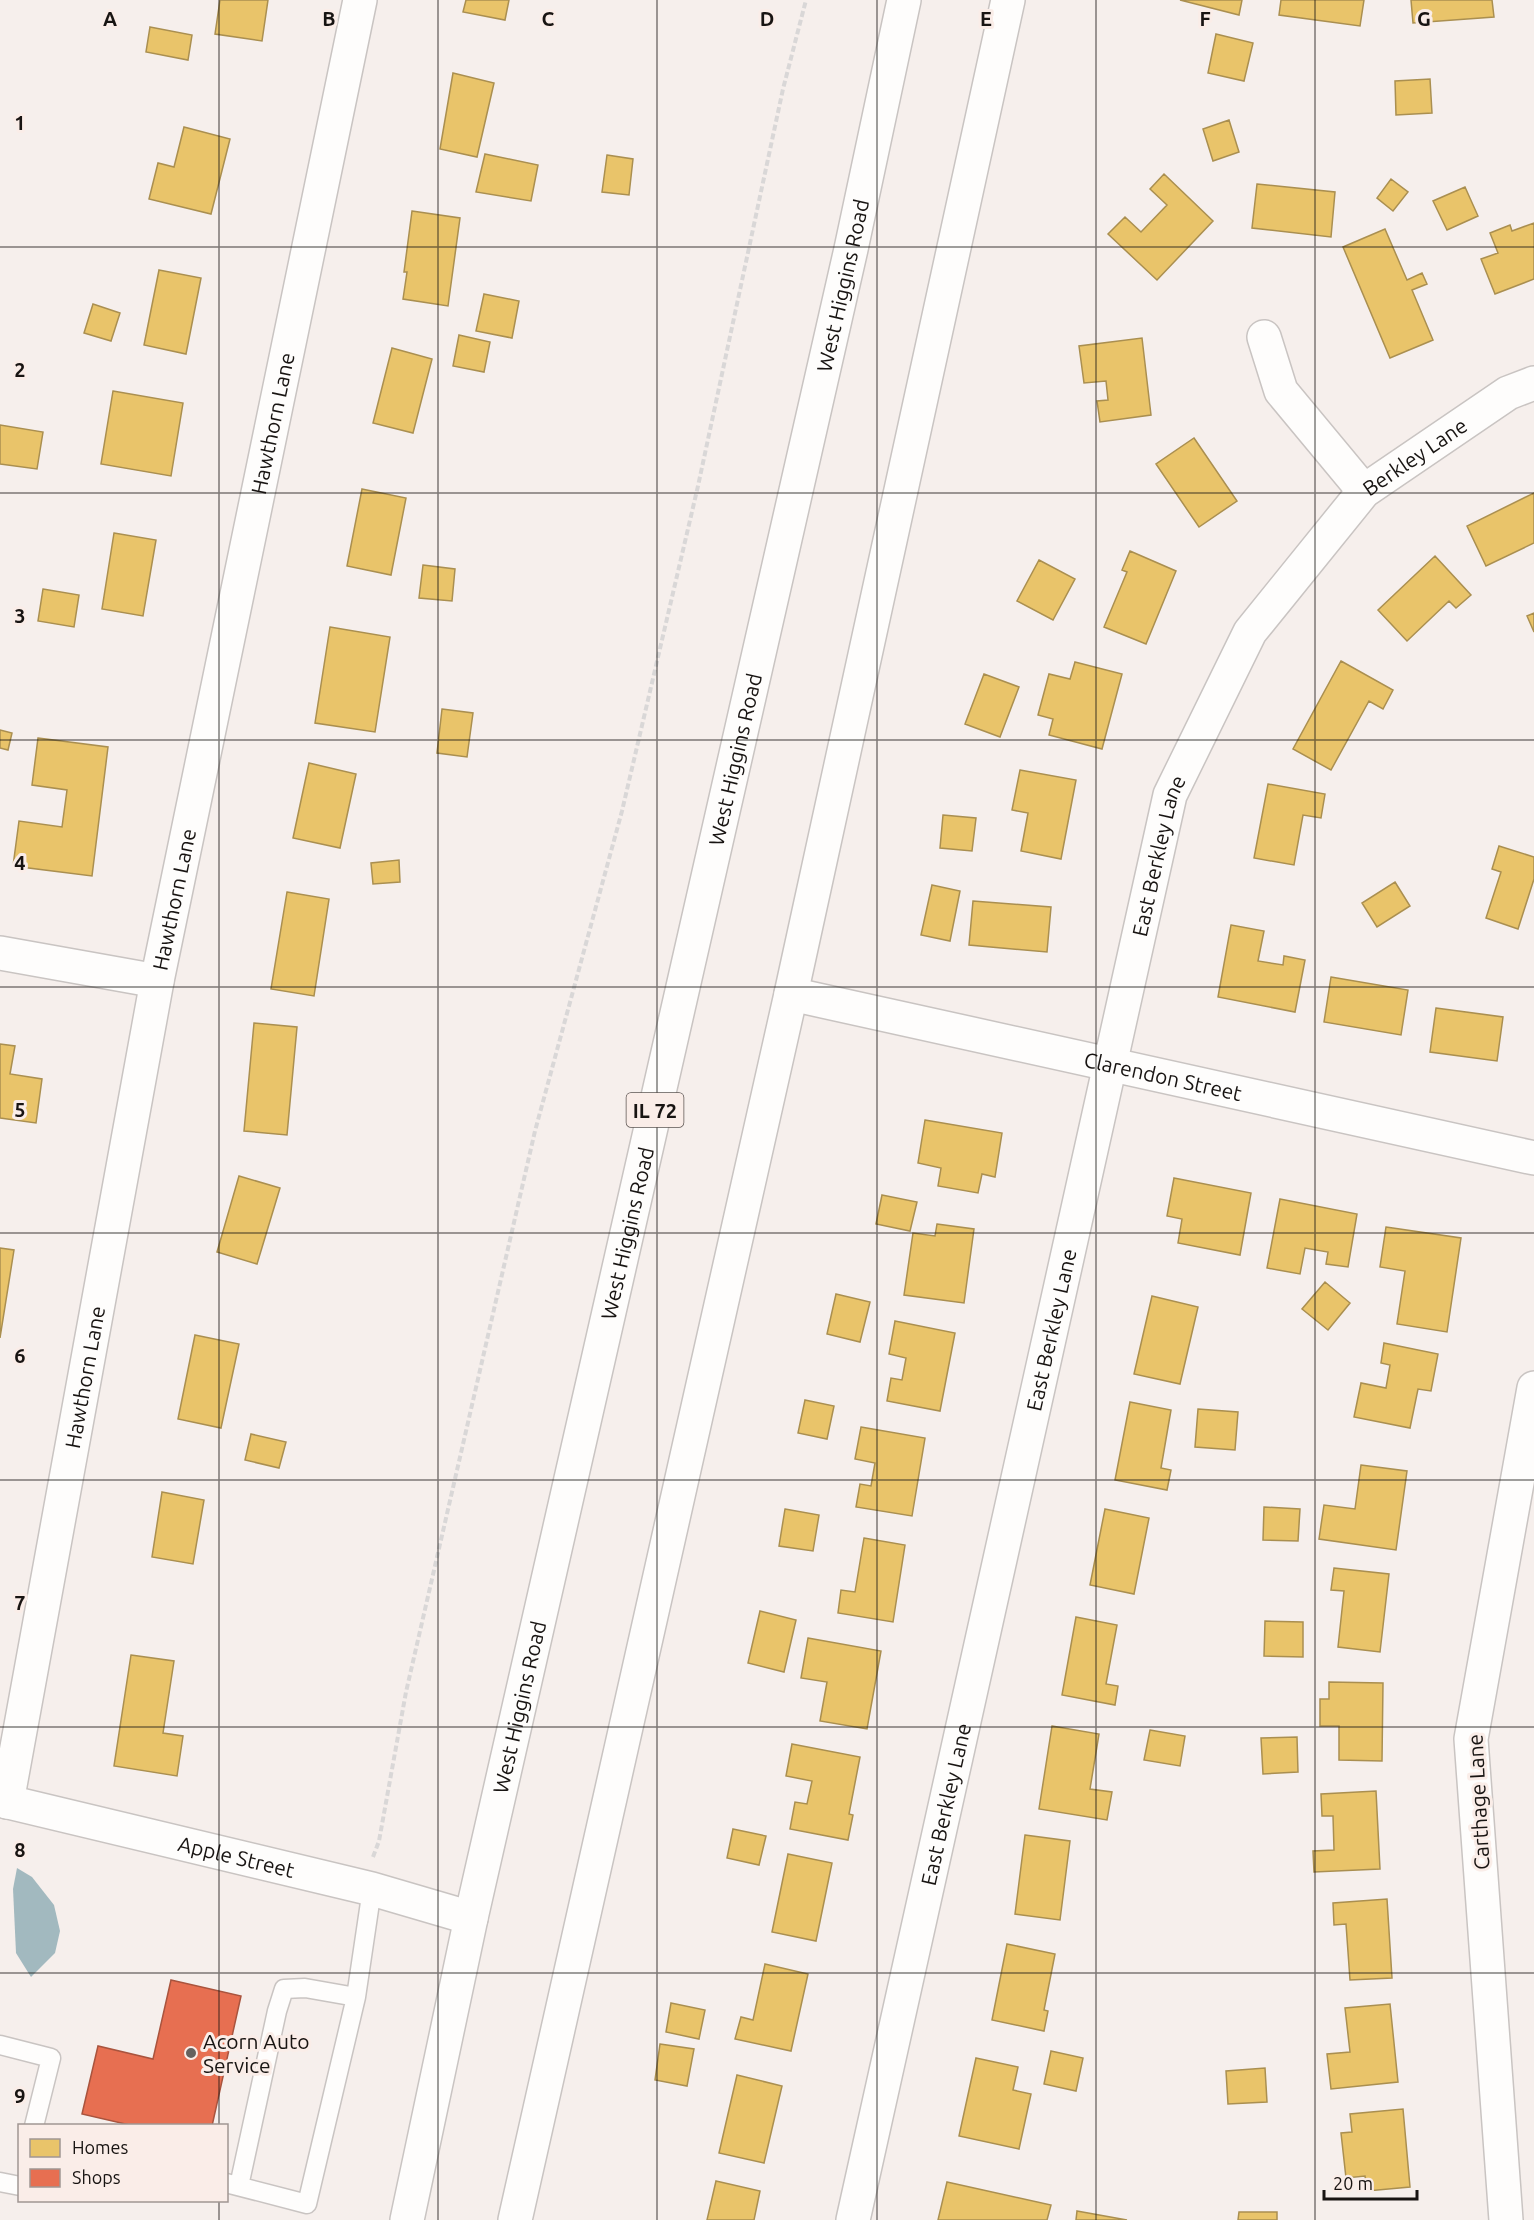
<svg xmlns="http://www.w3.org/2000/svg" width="1534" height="2220" viewBox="0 0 1534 2220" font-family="Ubuntu,sans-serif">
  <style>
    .water { fill: #a2b9bf }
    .homes { fill: #e9c46a; stroke: #aa8f50; stroke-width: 1.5 }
    .shops { fill: #e76f51; stroke: #a9543e; stroke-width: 1.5 }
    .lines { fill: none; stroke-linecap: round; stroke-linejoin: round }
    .lane-casing { stroke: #c9c4c2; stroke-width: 21 }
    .street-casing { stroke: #c9c4c2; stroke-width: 36 }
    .primary-casing { stroke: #c9c4c2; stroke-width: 36 }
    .path { stroke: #d9d7d7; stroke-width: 4; stroke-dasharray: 6 3; stroke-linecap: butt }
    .lane { stroke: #fefdfc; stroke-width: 18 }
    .street { stroke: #fefdfc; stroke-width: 33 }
    .primary { stroke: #fefdfc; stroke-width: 33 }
    .grid { fill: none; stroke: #181412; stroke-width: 1.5; stroke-opacity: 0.55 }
    .poi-dot { fill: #66615e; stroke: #faede8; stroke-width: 2 }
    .labels { text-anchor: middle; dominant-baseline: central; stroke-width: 6; stroke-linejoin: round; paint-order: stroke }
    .shield { fill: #faede8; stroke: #5c5552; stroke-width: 1.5 }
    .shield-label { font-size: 20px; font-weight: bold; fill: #181412 }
    .street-label { font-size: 21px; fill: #181412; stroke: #faede8 }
    .poi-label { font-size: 21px; fill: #181412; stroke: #faede8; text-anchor: start }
    .grid-label { font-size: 20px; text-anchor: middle; font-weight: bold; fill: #181412; stroke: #faede8; stroke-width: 6; stroke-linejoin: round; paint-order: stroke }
  </style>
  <rect width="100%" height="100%" fill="#f6efec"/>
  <!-- water -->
  <path class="water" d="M 17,1868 L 32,1877 L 54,1905 L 60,1931 L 55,1953 L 31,1977 L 16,1953 L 13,1889 Z"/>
  <!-- homes -->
  <path class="homes" d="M 220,0 L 268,0 L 262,41 L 215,34 Z
    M 466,0 L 509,0 L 505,20 L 463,12 Z
    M 1180,0 L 1242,0 L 1239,15 Z
    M 1281,0 L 1364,0 L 1360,26 L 1279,15 Z
    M 1411,0 L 1492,0 L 1494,17 L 1413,23 Z
    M 150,27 L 192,35 L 188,60 L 146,52 Z
    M 1216,34 L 1253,43 L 1244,81 L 1208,73 Z
    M 453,73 L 494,83 L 477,157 L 440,149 Z
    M 1430,79 L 1432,113 L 1396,115 L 1395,81 Z
    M 1229,120 L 1239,152 L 1213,161 L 1203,129 Z
    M 184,127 L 230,139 L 211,214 L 149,199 L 158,163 L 174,167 Z
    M 485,154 L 538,165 L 531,201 L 476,192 Z
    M 607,155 L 633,159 L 629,195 L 602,192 Z
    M 1164,174 L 1213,221 L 1157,280 L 1108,234 L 1125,217 L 1141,232 L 1167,205 L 1150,189 Z
    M 1391,179 L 1408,192 L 1393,211 L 1377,198 Z
    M 1257,184 L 1335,192 L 1331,237 L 1252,228 Z
    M 1465,187 L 1478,216 L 1447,230 L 1433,201 Z
    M 412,211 L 460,218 L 448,306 L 403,299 L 407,272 L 404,272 Z
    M 1534,223 L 1534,279 L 1495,294 L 1481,259 L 1498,253 L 1490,233 L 1510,225 L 1512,231 Z
    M 1385,229 L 1407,280 L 1422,273 L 1427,284 L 1412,290 L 1433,340 L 1390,358 L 1343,247 Z
    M 159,270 L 201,278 L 186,354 L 144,345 Z
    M 484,294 L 519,301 L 512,338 L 476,331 Z
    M 93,304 L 120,313 L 111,341 L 84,333 Z
    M 459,335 L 490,342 L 484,372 L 453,366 Z
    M 1142,338 L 1151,415 L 1100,422 L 1097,401 L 1108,400 L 1106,381 L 1084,383 L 1079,346 Z
    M 392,348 L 432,359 L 413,433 L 373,423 Z
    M 113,391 L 183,403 L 171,476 L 101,464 Z
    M 0,425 L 43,432 L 37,469 L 0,464 Z
    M 1194,438 L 1237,501 L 1199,527 L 1156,464 Z
    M 362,489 L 406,498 L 391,575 L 347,566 Z
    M 1534,493 L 1534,543 L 1486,566 L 1467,526 Z
    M 114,533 L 156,540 L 143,616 L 102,609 Z
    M 1130,551 L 1176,571 L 1146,644 L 1104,627 L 1127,572 L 1122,570 Z
    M 1435,556 L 1471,595 L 1456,608 L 1449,601 L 1407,641 L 1378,610 Z
    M 1039,560 L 1075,579 L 1053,620 L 1017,601 Z
    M 423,565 L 455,569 L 452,601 L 419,598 Z
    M 43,589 L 79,595 L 74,627 L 38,621 Z
    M 1534,613 L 1534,632 L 1527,616 Z
    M 330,627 L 390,637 L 375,732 L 315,723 Z
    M 1341,661 L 1393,690 L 1383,709 L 1369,701 L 1331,770 L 1293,749 Z
    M 1075,662 L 1122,674 L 1102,749 L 1049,735 L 1053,719 L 1038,715 L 1049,674 L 1070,679 Z
    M 984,674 L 1019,687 L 1000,737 L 965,724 Z
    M 442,709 L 473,713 L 467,757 L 437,753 Z
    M 0,730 L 12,733 L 8,750 L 0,748 Z
    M 38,738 L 108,747 L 92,876 L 13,866 L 19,821 L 62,827 L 67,790 L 32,785 Z
    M 309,763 L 356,774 L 340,848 L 293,838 Z
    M 1020,770 L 1076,780 L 1061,859 L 1021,851 L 1028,813 L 1012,810 Z
    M 1268,784 L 1325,794 L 1321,818 L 1303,815 L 1294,865 L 1254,858 Z
    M 943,815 L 976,818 L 972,851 L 940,848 Z
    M 1499,846 L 1534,857 L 1534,879 L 1518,929 L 1486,918 L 1501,872 L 1492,869 Z
    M 399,860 L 400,882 L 373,884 L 371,863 Z
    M 1395,882 L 1410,906 L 1377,927 L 1362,903 Z
    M 932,885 L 960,891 L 950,941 L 921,935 Z
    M 287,892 L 329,899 L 314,996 L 271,989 Z
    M 973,901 L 1051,907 L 1047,952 L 969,945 Z
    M 1231,925 L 1264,931 L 1258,961 L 1283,965 L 1284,956 L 1305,960 L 1295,1012 L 1218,997 Z
    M 1331,977 L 1408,990 L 1401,1035 L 1324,1022 Z
    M 1436,1008 L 1503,1017 L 1497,1061 L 1430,1052 Z
    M 254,1023 L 297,1027 L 287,1135 L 244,1131 Z
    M 0,1044 L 15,1046 L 10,1074 L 42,1079 L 36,1123 L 0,1118 Z
    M 925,1120 L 1002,1133 L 995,1177 L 982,1174 L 978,1193 L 938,1186 L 941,1168 L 918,1163 Z
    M 239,1176 L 280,1188 L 257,1264 L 217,1252 Z
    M 1174,1178 L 1251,1193 L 1240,1255 L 1178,1243 L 1182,1219 L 1167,1216 Z
    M 882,1195 L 917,1202 L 910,1231 L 876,1224 Z
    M 1280,1199 L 1357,1214 L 1348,1267 L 1326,1264 L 1328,1252 L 1305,1248 L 1300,1274 L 1267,1268 Z
    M 937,1224 L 974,1229 L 964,1303 L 904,1295 L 913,1233 L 935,1236 Z
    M 1386,1227 L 1461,1238 L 1447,1332 L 1397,1324 L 1405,1271 L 1380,1267 Z
    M 0,1248 L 14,1250 L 0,1338 Z
    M 1325,1282 L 1350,1303 L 1328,1330 L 1302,1309 Z
    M 836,1294 L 870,1302 L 860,1342 L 827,1334 Z
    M 1152,1296 L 1198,1307 L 1180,1384 L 1134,1374 Z
    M 895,1321 L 955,1333 L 940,1411 L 887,1401 L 891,1378 L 902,1380 L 906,1358 L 889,1354 Z
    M 195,1335 L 239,1344 L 221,1428 L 178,1419 Z
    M 1384,1343 L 1438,1354 L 1431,1391 L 1418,1389 L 1410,1428 L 1354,1417 L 1361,1383 L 1386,1388 L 1390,1365 L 1381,1363 Z
    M 805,1400 L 834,1406 L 827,1439 L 798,1433 Z
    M 1130,1402 L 1171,1410 L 1161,1468 L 1171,1470 L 1167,1490 L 1115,1480 Z
    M 1198,1409 L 1238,1412 L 1235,1450 L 1195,1447 Z
    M 861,1427 L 925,1438 L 912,1516 L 856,1507 L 860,1484 L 871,1486 L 875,1463 L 855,1459 Z
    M 251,1434 L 286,1442 L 279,1468 L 245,1460 Z
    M 1361,1465 L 1407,1471 L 1396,1550 L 1319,1539 L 1324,1505 L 1355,1509 Z
    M 162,1492 L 204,1500 L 193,1564 L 152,1557 Z
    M 1264,1507 L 1300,1509 L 1298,1541 L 1263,1540 Z
    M 785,1509 L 819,1515 L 813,1551 L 779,1546 Z
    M 1105,1509 L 1149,1518 L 1134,1594 L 1090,1585 Z
    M 864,1538 L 905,1545 L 893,1622 L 838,1613 L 841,1590 L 855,1592 Z
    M 1334,1568 L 1389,1574 L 1380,1652 L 1338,1647 L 1344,1591 L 1331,1590 Z
    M 760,1611 L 796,1620 L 784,1672 L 748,1663 Z
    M 1076,1617 L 1117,1625 L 1106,1684 L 1118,1686 L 1115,1705 L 1062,1695 Z
    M 1265,1621 L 1303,1622 L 1303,1657 L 1264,1656 Z
    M 808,1638 L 881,1651 L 867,1729 L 820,1721 L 827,1682 L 801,1678 Z
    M 131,1655 L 174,1661 L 163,1733 L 183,1736 L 177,1776 L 114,1766 Z
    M 1329,1682 L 1383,1683 L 1382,1761 L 1339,1760 L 1339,1726 L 1320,1726 L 1320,1699 L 1329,1699 Z
    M 1052,1726 L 1099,1734 L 1090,1789 L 1112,1792 L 1107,1820 L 1039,1809 Z
    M 1150,1730 L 1185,1736 L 1180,1766 L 1144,1760 Z
    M 1297,1737 L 1298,1772 L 1263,1774 L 1261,1738 Z
    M 792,1744 L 860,1757 L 849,1814 L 853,1815 L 848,1840 L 790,1829 L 795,1802 L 807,1804 L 812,1781 L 786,1776 Z
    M 1376,1791 L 1380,1869 L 1314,1872 L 1313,1851 L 1334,1850 L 1333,1816 L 1322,1816 L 1321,1794 Z
    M 733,1829 L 766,1836 L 759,1865 L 727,1858 Z
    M 1025,1835 L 1070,1841 L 1060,1920 L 1015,1914 Z
    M 788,1854 L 832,1863 L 816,1941 L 772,1932 Z
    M 1387,1899 L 1392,1978 L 1350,1980 L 1346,1924 L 1334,1925 L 1333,1903 Z
    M 1007,1944 L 1055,1954 L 1044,2010 L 1048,2011 L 1044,2031 L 992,2020 Z
    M 765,1964 L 808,1974 L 791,2051 L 735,2039 L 741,2017 L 753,2020 Z
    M 671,2003 L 705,2010 L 699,2039 L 666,2032 Z
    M 1390,2004 L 1398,2082 L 1331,2089 L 1327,2054 L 1350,2052 L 1345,2008 Z
    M 660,2044 L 694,2049 L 687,2086 L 655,2080 Z
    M 1051,2051 L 1083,2058 L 1076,2091 L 1044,2084 Z
    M 976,2058 L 1018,2067 L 1013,2090 L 1031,2094 L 1019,2149 L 959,2136 Z
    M 1265,2068 L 1267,2102 L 1228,2104 L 1226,2071 Z
    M 737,2075 L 782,2086 L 764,2163 L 719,2153 Z
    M 1403,2109 L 1410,2187 L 1367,2191 L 1365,2176 L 1346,2178 L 1341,2133 L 1352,2132 L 1350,2114 Z
    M 716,2181 L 760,2191 L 754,2220 L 707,2220 Z
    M 947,2182 L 1051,2205 L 1047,2220 L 938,2220 Z
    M 1077,2211 L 1127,2220 L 1076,2220 Z
    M 1239,2212 L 1277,2212 L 1277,2220 L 1238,2220 Z"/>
  <!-- shops -->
  <path class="shops" d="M 171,1980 L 241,1996 L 212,2126 L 134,2126 L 82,2114 L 98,2046 L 153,2059 Z"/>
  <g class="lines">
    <!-- lane casing -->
    <g class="lane-casing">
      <path id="lane" d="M 0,2045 L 51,2058 L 34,2126
        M 0,2182 L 20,2186
        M 226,2183 L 307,2204 L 356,1997 L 372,1889
        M 239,2186 L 277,2011 L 284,1989 L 305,1988 L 356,1997"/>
    </g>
    <!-- street casing -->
    <g class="street-casing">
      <g id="street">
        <path d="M 1264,337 L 1281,391 L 1364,491"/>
        <path d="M 0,953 L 157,981"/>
        <path id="s1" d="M 791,994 L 1534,1158"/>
        <path id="s2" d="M 0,1800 L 372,1889 L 471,1918"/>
        <path id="s3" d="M 7,1802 L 157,981 L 360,0"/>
        <path id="s4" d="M 853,2220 L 1170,795 L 1250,632 L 1364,491 L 1508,393 L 1534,383"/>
        <path d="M 1506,2220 L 1471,1739 L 1534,1388"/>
      </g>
    </g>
    <!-- primary casing -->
    <g class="primary-casing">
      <g id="primary">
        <path id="s5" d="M 407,2220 L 471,1918 L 851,249 L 904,0"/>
        <path d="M 515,2220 L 791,994 L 1008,0"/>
      </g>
    </g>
    <!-- path -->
    <path class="path" d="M 373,1857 L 379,1841 L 406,1692 L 535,1131 L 622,811 L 698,486 L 783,89 L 806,0"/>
    <!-- lane -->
    <use href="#lane" class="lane"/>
    <!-- street -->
    <use href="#street" class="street"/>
    <!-- primary -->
    <use href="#primary" class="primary"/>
  </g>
  <!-- grid -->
  <path class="grid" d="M 219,0 L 219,2126M 438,0 L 438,2220M 657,0 L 657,2220M 877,0 L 877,2220M 1096,0 L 1096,2220M 1315,0 L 1315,2220M 0,247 L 1534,247M 0,493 L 1534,493M 0,740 L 1534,740M 0,987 L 1534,987M 0,1233 L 1534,1233M 0,1480 L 1534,1480M 0,1727 L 1534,1727M 0,1973 L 1534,1973M 219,2200 L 219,2220"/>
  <!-- markers -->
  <circle class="poi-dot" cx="191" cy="2053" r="6"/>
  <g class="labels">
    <!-- shield labels -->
    <rect class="shield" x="626.5" y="1093" width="57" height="34" rx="4.5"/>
    <g class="shield-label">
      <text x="655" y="1110">IL 72</text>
    </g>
    <!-- street labels -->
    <g class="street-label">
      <text stroke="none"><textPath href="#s5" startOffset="1983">West Higgins Road</textPath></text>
      <text stroke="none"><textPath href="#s3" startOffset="1404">Hawthorn Lane</textPath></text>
      <text stroke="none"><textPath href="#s4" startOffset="1884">Berkley Lane</textPath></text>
      <text stroke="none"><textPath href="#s5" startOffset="1497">West Higgins Road</textPath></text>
      <text stroke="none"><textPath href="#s4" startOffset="1398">East Berkley Lane</textPath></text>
      <text stroke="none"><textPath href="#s3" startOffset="918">Hawthorn Lane</textPath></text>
      <text stroke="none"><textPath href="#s1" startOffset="381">Clarendon Street</textPath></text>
      <text stroke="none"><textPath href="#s5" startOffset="1011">West Higgins Road</textPath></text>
      <text stroke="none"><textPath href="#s4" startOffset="912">East Berkley Lane</textPath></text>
      <text stroke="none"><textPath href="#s3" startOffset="432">Hawthorn Lane</textPath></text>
      <text stroke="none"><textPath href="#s5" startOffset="525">West Higgins Road</textPath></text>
      <text transform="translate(1478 1802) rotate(-93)">Carthage Lane</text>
      <text stroke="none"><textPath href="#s4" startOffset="426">East Berkley Lane</textPath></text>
      <text stroke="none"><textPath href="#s2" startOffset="243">Apple Street</textPath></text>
    </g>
    <!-- poi labels -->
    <g class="poi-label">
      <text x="203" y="2041">Acorn Auto<tspan x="203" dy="24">Service</tspan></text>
    </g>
  </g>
  <g class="grid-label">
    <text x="110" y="26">A</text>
    <text x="329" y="26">B</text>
    <text x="548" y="26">C</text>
    <text x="767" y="26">D</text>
    <text x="986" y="26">E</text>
    <text x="1205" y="26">F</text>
    <text x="1424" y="26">G</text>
    <text x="20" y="130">1</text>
    <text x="20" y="377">2</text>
    <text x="20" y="623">3</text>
    <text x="20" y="870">4</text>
    <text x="20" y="1117">5</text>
    <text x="20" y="1363">6</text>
    <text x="20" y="1610">7</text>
    <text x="20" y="1857">8</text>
    <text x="20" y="2103">9</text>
  </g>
  <!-- legend -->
  <rect x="18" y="2124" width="210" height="78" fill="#faede8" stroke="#a09692" stroke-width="1.5"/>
  <rect x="30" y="2139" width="30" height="18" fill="#e9c46a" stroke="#a09692" stroke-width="1.5"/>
  <text x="72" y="2154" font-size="18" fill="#181412">Homes</text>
  <rect x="30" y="2169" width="30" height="18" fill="#e76f51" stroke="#a09692" stroke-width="1.5"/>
  <text x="72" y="2184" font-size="18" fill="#181412">Shops</text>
  <!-- scale -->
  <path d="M1324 2190v9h93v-9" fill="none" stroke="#181412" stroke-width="3"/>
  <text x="1333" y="2190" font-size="18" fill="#181412" stroke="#faede8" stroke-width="4.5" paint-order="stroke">20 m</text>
</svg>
